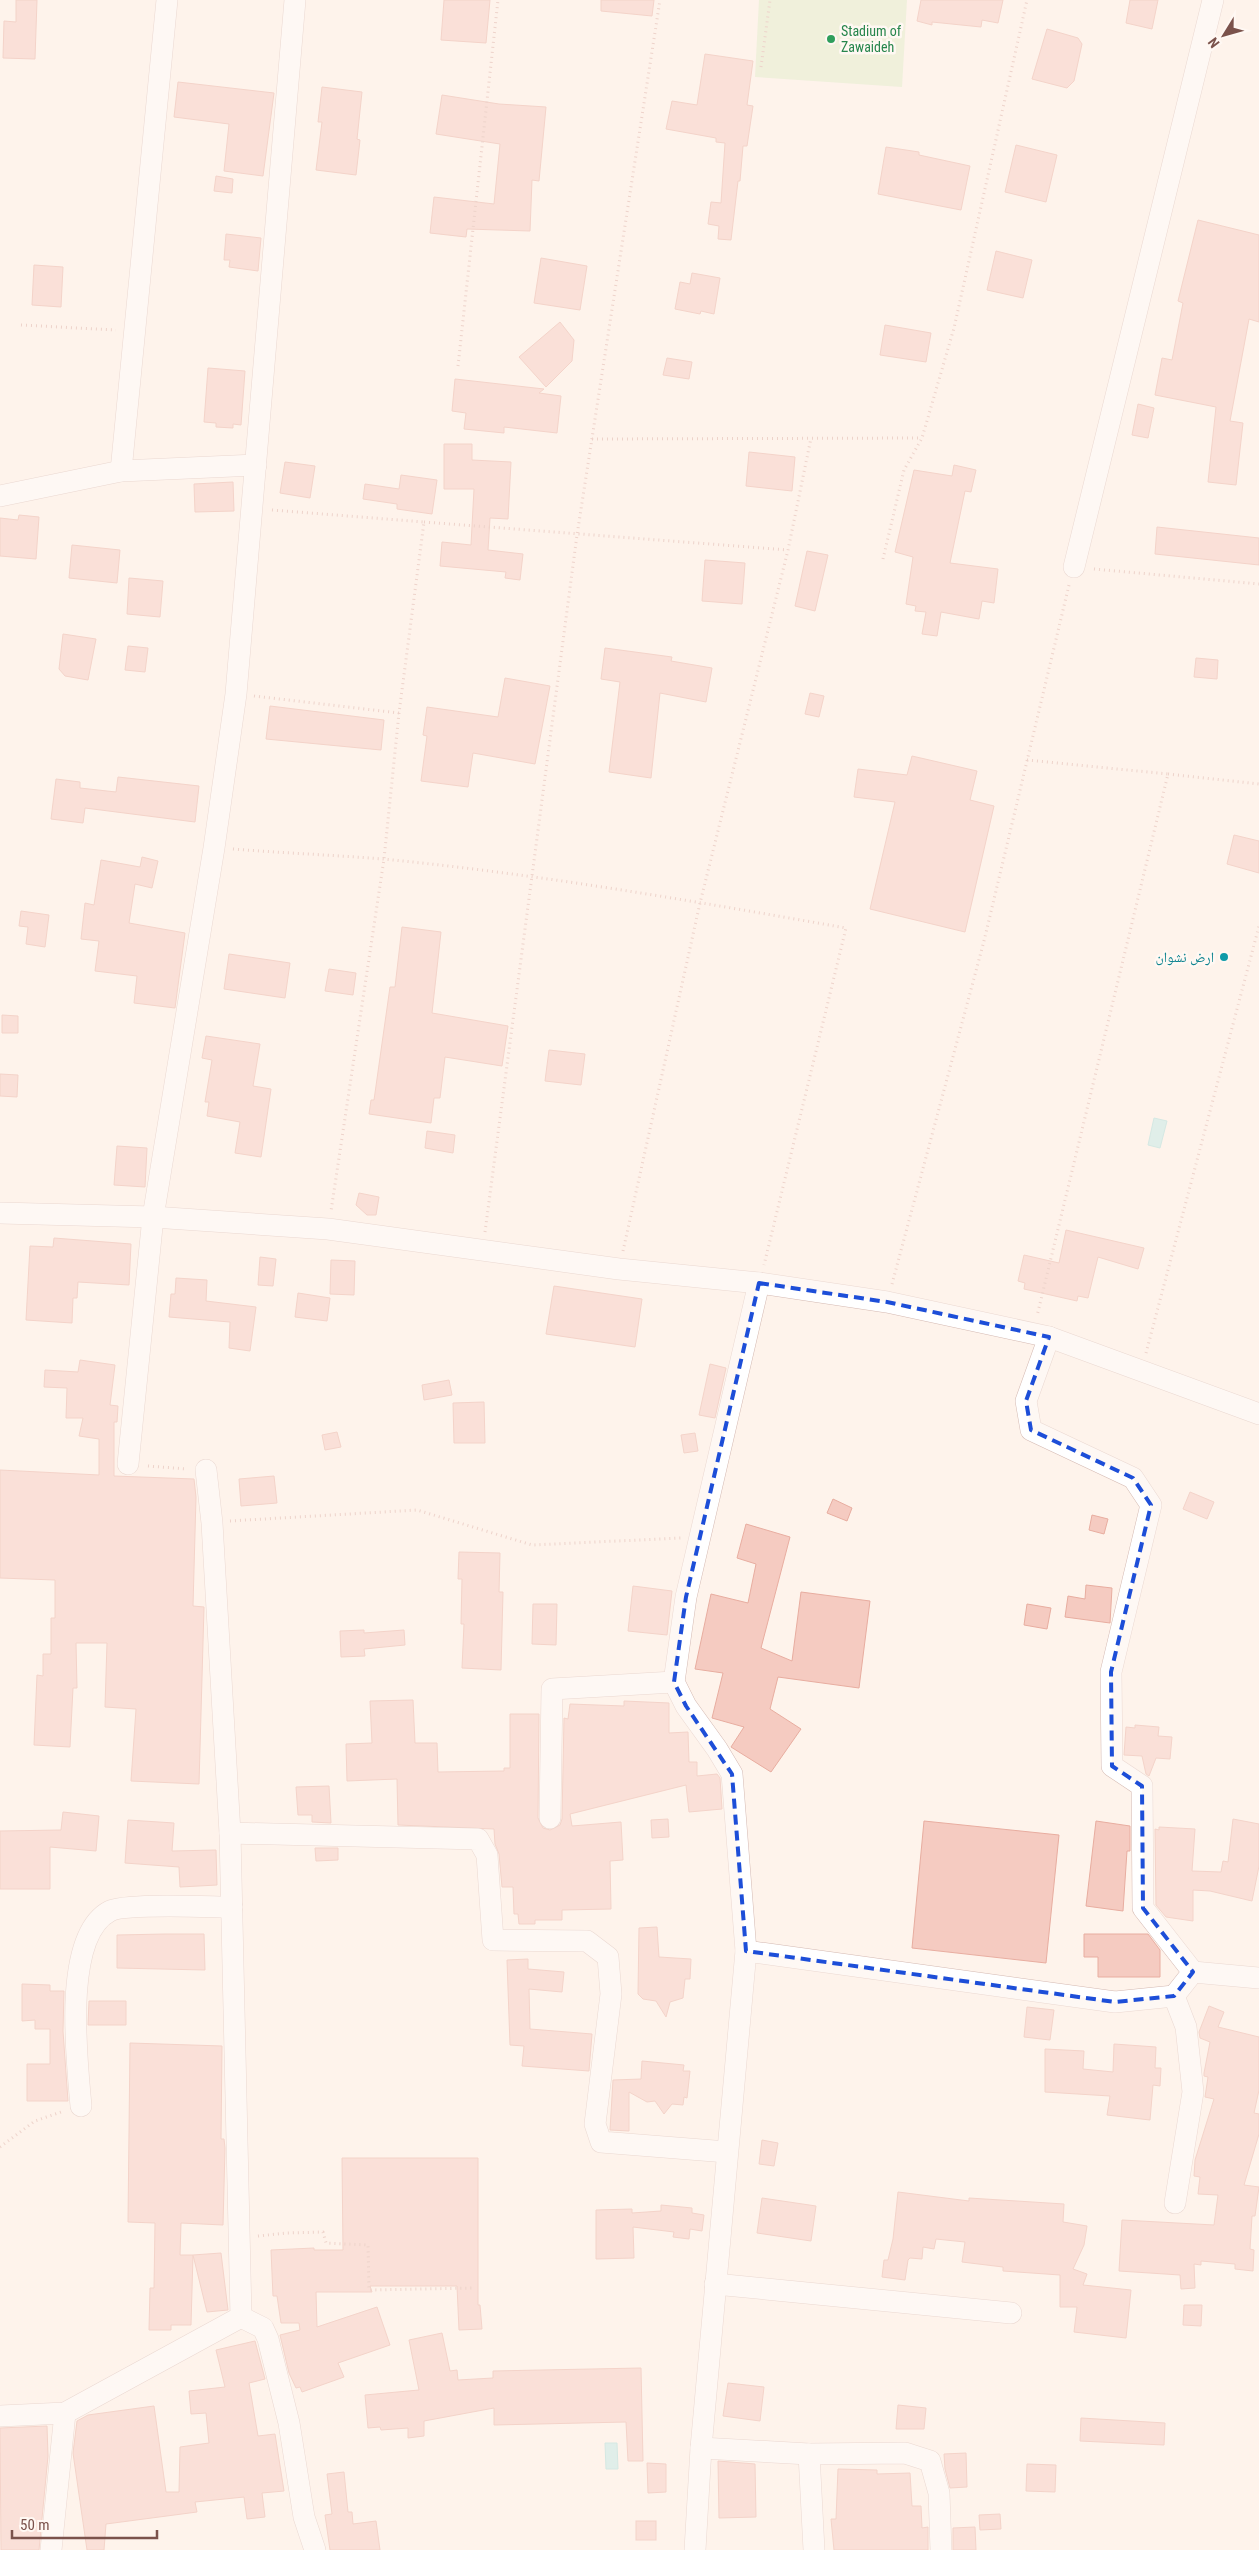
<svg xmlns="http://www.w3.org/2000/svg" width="1259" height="2550" viewBox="0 0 1259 2550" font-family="'Roboto Condensed','Noto Naskh Arabic',sans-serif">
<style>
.green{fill:#dfedc8}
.water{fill:#bde9e6;stroke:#a3dcd9}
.building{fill:#f5cbc1;stroke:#e8ada0}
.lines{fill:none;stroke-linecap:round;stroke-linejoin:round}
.minor-casing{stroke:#d4b9b2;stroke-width:22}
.path{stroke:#dbada3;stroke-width:3;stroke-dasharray:1 4;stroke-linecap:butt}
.minor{stroke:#fff;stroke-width:21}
.marked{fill:none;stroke:#1d4ed8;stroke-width:4;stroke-dasharray:10 6;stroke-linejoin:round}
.leisure-dot{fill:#2e9e5b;stroke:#fff8f3;stroke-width:2}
.culture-dot{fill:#0f9aa8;stroke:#fff8f3;stroke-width:2}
.labels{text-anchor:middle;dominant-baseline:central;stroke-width:5;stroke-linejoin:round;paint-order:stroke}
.leisure-label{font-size:14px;fill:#27864d;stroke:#fff8f3;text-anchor:start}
.culture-label{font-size:14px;fill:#0d838f;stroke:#fff8f3;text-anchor:end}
</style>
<rect width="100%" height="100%" fill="#fef3eb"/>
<path class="green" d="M759,0H907L902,87L755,77Z"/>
<g class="water">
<path d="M1154,1118L1167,1121L1160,1148L1148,1145Z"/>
<path d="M605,2443H617L618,2469H606Z"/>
</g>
<g class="building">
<path d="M16,0H37L35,59L3,58L4,21L16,22Z"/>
<path d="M444,0H490L486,43L441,40Z"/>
<path d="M601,0H654L652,16L601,11Z"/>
<path d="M921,0H1003L998,23L982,20L981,27L932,22V25L917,21Z"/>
<path d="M1130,0H1158L1152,29L1126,23Z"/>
<path d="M1047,29L1078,38L1082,44L1074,81L1067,88L1032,79Z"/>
<path d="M705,54L753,61L747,105L753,106L747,146H743L740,181H738L731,240L718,239L719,226L708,224L711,202L721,203L725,143L716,142V138L666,129L672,101L697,105Z"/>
<path d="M178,82L274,93L263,176L224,171L229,124L174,117Z"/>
<path d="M322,87L362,92L357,139L360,140L356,175L316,170L322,122H318Z"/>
<path d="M442,95L499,104L546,107L539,181L532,180L530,231L467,229L466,237L430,233L434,197L494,204L500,144L436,134Z"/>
<path d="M1016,145L1057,155L1046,202L1005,192Z"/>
<path d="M886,147L919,152V155L970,166L961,210L878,194Z"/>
<path d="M216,176L233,179L232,193L214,191Z"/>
<path d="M1198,220L1259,235V322L1249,319L1230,421L1243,423L1236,485L1208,482L1216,407L1155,395L1162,358L1172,360L1183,303L1178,301Z"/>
<path d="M226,234L261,238L258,271L229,267L230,260H224Z"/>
<path d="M996,251L1032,260L1023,298L987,290Z"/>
<path d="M541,258L587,266L580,310L534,303Z"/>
<path d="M34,265L63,267L61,307L32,305Z"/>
<path d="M692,273L720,278L714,314L701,311L700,314L675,309L680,282L690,284Z"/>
<path d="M560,322L574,340L572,361L546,387L519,357Z"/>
<path d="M885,325L931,333L926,362L880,355Z"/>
<path d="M667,358L692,362L689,379L663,375Z"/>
<path d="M208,368L245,371L241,425L233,424V428L216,427V423L204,422Z"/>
<path d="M455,379L544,389L539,393L561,396L557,433L504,427V433L464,429L466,413L452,411Z"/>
<path d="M1138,404L1154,408L1148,438L1132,435Z"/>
<path d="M444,444H472V460L511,462L508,519L490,518L488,550L523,554L520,580L505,578L506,572L440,566L442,542L471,545L474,489H444Z"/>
<path d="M749,452L795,457L792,491L746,486Z"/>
<path d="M285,462L315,466L310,498L280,493Z"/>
<path d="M954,465L976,470L971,492L965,491L950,563L998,569L994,603L982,601L979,619L941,612L937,636L922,634L926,612L915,611L916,606L906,604L913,557L895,552L914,470L952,476Z"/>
<path d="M401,475L437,480L432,514L397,509V504L363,499L365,484L399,489Z"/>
<path d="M233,482L234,511L195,512L194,484Z"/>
<path d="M19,515L39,517L36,559L0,556V518L18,520Z"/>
<path d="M1157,527L1259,538V565L1155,554Z"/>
<path d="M72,545L120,550L117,583L69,578Z"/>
<path d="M807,551L828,555L815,611L795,606Z"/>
<path d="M705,560L745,563L742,604L702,601Z"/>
<path d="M129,578L163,581L160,617L127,614Z"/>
<path d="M63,634L96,639L88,680L65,676L59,669Z"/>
<path d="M128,646L148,648L145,672L125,670Z"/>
<path d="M605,648L672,657L671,661L712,668L706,702L660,693L651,778L609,772L620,682L601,679Z"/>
<path d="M1196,658L1218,660L1217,679L1194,677Z"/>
<path d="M505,678L550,686L535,764L473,753L468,787L421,781L427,736L423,735L427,707L498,717Z"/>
<path d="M810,693L824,696L819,717L805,714Z"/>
<path d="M270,706L384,720L381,750L266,739Z"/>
<path d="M912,756L977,771L970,800L994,806L965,932L870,909L895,802L854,797L858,769L907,775Z"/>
<path d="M118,777L199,786L195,822L85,808L83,823L51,819L56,779L80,782V788L116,792Z"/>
<path d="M1234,835L1259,841V873L1227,864Z"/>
<path d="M142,857L158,861L152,888L135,884L129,923L185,933L175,1008L134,1003L137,976L95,971L99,941L81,939L85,903L94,905L101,860L140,867Z"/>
<path d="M21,911L49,915L45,947L26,944L28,927L19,926Z"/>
<path d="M402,927L441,932L432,1013L508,1026L502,1066L445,1057L440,1098H434L431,1123L369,1114L371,1100H374L390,987H395Z"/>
<path d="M229,954L290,963L285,998L224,989Z"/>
<path d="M329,969L356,973L353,995L325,991Z"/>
<path d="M2,1015L18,1016V1033H2Z"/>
<path d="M206,1036L260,1044L253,1086L271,1089L261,1157L235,1153L240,1122L207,1116L209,1102H205L212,1060L202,1058Z"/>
<path d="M549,1050L585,1054L581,1085L545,1081Z"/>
<path d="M0,1074L18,1075L17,1097L0,1096Z"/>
<path d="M427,1131L455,1135L453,1153L425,1148Z"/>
<path d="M117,1146L147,1148L145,1187L114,1185Z"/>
<path d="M359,1193L379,1197L376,1215H367L356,1205Z"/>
<path d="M1066,1230L1144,1248L1138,1269L1098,1257L1088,1298L1078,1296L1077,1301L1024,1289L1025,1283L1018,1281L1024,1255L1059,1263Z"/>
<path d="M54,1238L131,1244L129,1285L78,1282L77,1298H73L72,1323L26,1320L30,1246L53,1247Z"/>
<path d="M260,1257L276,1259L273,1286L258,1285Z"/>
<path d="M331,1260L355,1261L354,1295L330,1294Z"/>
<path d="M176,1278L207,1280L206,1301L256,1307L250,1351L229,1348L230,1322L169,1317L171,1294H175Z"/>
<path d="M554,1286L642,1299L635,1347L546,1334Z"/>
<path d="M298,1293L330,1298L327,1321L295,1317Z"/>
<path d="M80,1360L115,1365L110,1405L118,1406L117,1422H114V1476L194,1479L196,1497L193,1606L204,1607L199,1784L131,1781L136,1709L105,1707L107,1643H76L77,1688H73L70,1747L34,1745L37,1675L43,1676V1654H51V1618H55V1580L0,1578V1470L99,1475V1439L79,1436L83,1418H66L67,1388L44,1387L45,1370L78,1372Z"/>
<path d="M710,1364L726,1368L715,1418L699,1415Z"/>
<path d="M449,1380L452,1395L424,1400L422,1385Z"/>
<path d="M484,1402L485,1443H454L453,1403Z"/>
<path d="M337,1432L341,1447L325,1450L322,1435Z"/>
<path d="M695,1433L698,1451L684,1453L681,1435Z"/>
<path d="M274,1476L277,1503L241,1506L239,1479Z"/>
<path d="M1190,1492L1214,1502L1207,1519L1183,1509Z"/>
<path d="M833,1499L852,1508L847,1521L827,1513Z"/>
<path d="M1092,1515L1108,1519L1104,1534L1089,1530Z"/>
<path d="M746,1524L790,1537L761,1648L792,1661L801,1592L870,1601L859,1688L778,1677L770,1709L801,1729L771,1772L731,1747L744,1727L712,1718L723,1673L695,1669L711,1594L748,1603L756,1564L737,1558Z"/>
<path d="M459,1552L500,1553L499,1592H503L501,1670L462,1668L464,1624H461L462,1579H458Z"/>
<path d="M1086,1585L1112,1588L1110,1623L1065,1617L1068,1596L1085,1599Z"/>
<path d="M633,1586L672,1591L667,1635L628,1631Z"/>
<path d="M533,1604H557L556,1645L532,1644Z"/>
<path d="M1027,1604L1051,1608L1047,1629L1024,1625Z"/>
<path d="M364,1630V1633L404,1630L405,1645L364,1649L365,1656L341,1657L340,1631Z"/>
<path d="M413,1700L415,1743H437L438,1772L504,1771V1768H510V1714H539L538,1818L543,1828L550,1830L560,1825L562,1819L564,1718L568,1719L570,1704L624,1706V1701L669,1703V1733L688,1732L689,1762H697V1776L717,1774L720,1778L722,1809L689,1812L686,1785L570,1814L572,1826L621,1822L623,1860L610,1861L611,1909L562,1910V1920H535V1924H519L518,1914H514L513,1887H502L499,1854L495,1844L494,1829L398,1825L397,1779L347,1781L346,1744L372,1743L370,1701Z"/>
<path d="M1135,1725L1159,1727L1158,1736L1172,1737L1170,1759L1156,1758L1149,1776L1146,1774L1142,1756L1124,1755L1126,1727L1135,1728Z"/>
<path d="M329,1786L331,1823L312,1822V1815H298L296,1787Z"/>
<path d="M63,1812L99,1816L96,1851L50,1847V1889H0V1831L61,1830Z"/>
<path d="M668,1819L669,1837L652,1838L651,1820Z"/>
<path d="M1233,1819L1259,1824V1866L1252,1901L1210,1891L1193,1890V1921L1166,1917L1156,1905L1155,1829L1159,1830V1827L1195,1829L1192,1871L1221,1872L1223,1861L1228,1862Z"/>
<path d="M128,1820L174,1823L172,1851L216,1850L217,1885L180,1887L179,1867L125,1863Z"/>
<path d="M924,1821L1059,1835L1046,1963L912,1948Z"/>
<path d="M1096,1821L1130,1826V1851H1127L1123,1911L1086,1906Z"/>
<path d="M315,1848H338V1860L316,1861Z"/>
<path d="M657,1927L659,1957L691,1959L690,1979H685L683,1998L670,2002L666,2017L656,2001L643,1999L638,1994L639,1928Z"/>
<path d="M165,1934H204L205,1970L117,1968V1935Z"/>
<path d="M1084,1934H1148L1160,1950V1977H1098V1957H1084Z"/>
<path d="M528,1959V1969L564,1972L562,1992L529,1989L530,2029L592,2034L589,2071L522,2066L524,2046L510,2045L507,1960Z"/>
<path d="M22,1984L50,1985V1991H64L63,2031L68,2101H27V2064H50V2029H35V2020L22,2021Z"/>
<path d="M89,2001H126V2025H88Z"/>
<path d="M1209,2006L1224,2012L1218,2027L1259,2037V2090L1254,2113L1259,2114V2134L1244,2185L1259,2187L1255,2216H1252L1250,2249L1254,2250L1253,2271L1235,2269V2264L1201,2261V2265L1194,2264L1195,2288L1181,2289L1180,2275L1119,2271L1122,2220L1214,2225L1218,2195L1198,2194L1200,2177L1194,2176L1195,2160L1214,2099L1205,2097L1208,2077L1204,2076V2073L1210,2042L1200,2038L1199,2032Z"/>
<path d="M1027,2007L1054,2010L1050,2040L1024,2037Z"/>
<path d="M130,2043L222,2046L221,2139H224L225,2148L223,2225L181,2223L180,2255H193L191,2325H171V2330H149L150,2288H154L155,2223L128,2222Z"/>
<path d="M1114,2044L1156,2047L1155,2068H1161L1160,2086L1153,2085L1150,2120L1107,2115L1110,2096L1045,2092V2049L1084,2051L1083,2069L1113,2072Z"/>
<path d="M642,2061L684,2065L683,2071H690L687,2098L684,2097L683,2105L672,2104L664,2114L655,2101L647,2102L629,2092V2131L610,2130L613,2080L641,2079Z"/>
<path d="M762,2140L778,2143L774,2166L759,2164Z"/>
<path d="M342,2158H478V2305H480L482,2329L459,2330L457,2286H370L372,2292H316L317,2327L377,2307L390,2345L338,2363L344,2377L302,2392L300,2387L296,2388L289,2373L280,2335L300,2330L299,2323H281L277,2296H273L271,2250L314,2248V2250H343Z"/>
<path d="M898,2192L969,2201V2198L1064,2204L1063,2222L1087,2226L1084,2245L1073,2269L1087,2274L1083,2285L1131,2290L1126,2338L1074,2332L1077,2307H1060V2275L1003,2271V2267L962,2262L965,2242L936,2239L934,2249L923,2247L922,2259L910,2258L908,2260L905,2280L882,2277L884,2260H888L893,2239Z"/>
<path d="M762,2198L816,2206L811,2241L757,2233Z"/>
<path d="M661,2205L692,2208V2213L704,2215L702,2231L690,2229L689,2239L673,2237L674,2232L633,2227L634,2258L596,2259V2210L632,2209V2213L661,2211Z"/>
<path d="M221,2253L228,2310L207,2312L193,2255Z"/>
<path d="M1184,2305H1202L1201,2326L1183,2325Z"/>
<path d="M442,2333L450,2371L457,2370L458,2380L493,2378V2371L641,2368L643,2461H628L626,2422L494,2425V2408L424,2421V2436L408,2438V2428L381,2430L380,2427L368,2428L365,2395L419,2390L409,2340Z"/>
<path d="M255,2341L265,2379L249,2383L258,2436L275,2434L284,2491L262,2493L265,2517L247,2519L244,2497L195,2502L197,2512L106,2524L104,2550H87L73,2453L77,2421L88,2415L154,2406L166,2492H179L180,2447L209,2443L206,2413L191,2414L189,2391L225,2387L216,2350Z"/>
<path d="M728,2383L764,2387L760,2421L723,2416Z"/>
<path d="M898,2405L926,2408L924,2429H896Z"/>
<path d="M1081,2418L1165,2423L1164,2445L1080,2441Z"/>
<path d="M47,2426L48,2456L39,2550H1L0,2428Z"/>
<path d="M966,2453L967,2487L950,2488L945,2469L944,2454Z"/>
<path d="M718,2461L755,2464L756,2517L719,2518Z"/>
<path d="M647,2463L666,2464V2492L648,2493Z"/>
<path d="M1027,2464L1056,2465L1055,2492L1026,2491Z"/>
<path d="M838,2469L877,2470V2474L910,2473L912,2506H921L922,2528L928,2527V2550H834L831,2519H836Z"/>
<path d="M344,2472L348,2512H352L353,2524L376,2521L380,2550H330L325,2515L332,2514L327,2474Z"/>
<path d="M1000,2514L1001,2529L980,2530L979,2515Z"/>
<rect x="636" y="2521" width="20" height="19"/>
<path d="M975,2527L976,2550H953V2528Z"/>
</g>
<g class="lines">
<g class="minor-casing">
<g id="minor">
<path d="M121,471L167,0"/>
<path d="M0,496L121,471L256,465"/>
<path d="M1074,567L1213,0"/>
<path d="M0,1213L153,1217L328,1229L619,1269L759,1283L887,1302L1049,1337L1259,1414"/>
<path d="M1049,1337L1026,1401L1031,1430L1133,1478L1151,1505L1111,1672L1112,1766L1142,1786L1143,1908L1193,1972L1259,1978"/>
<path d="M128,1464L153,1217L214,848L236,694L295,0"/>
<path d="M550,1818L552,1689L674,1682"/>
<path d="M230,1833L478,1839L487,1855L493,1940L587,1941L608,1957L611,1994L595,2124L601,2142L727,2152"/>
<path d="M746,1951L1115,2002L1174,1996"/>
<path d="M81,2106C77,2060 62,1936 110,1911C126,1903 210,1907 232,1907"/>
<path d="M1175,2203L1193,2092L1186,2027L1174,1996L1193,1972"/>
<path d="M715,2284L1011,2313"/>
<path d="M241,2317L263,2328L268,2339L289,2423L304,2517L315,2550"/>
<path d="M0,2416L65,2413L241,2317L230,1833L212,1523L206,1470"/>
<path d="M701,2448L809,2454L905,2453L930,2461L939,2493L941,2550"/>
<path d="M809,2454L814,2550"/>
<path d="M51,2550L65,2413"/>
<path d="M695,2550L701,2448L746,1951L732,1774L717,1749L686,1706L674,1682L686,1597L759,1283"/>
</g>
</g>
<g class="path">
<path d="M761,67L770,0"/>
<path d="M21,325L116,330"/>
<path d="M458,366L498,0"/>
<path d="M592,439L922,438"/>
<path d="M272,510L424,522L399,713L384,859L331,1211"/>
<path d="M424,522L788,550"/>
<path d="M883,559L904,470L922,438L954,328L1027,0"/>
<path d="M1094,569L1259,584"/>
<path d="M254,696L399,713"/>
<path d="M1027,760L1168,774L1037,1316"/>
<path d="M1168,774L1259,784"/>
<path d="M233,849C283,853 333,855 383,859C538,874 693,901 846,928L764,1265"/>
<path d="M485,1232L577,535L660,0"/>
<path d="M623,1251L700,903L788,550L811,438"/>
<path d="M892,1284L984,941L1069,585"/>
<path d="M1146,1353L1259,926"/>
<path d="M148,1466L187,1469"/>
<path d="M230,1521L417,1510L532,1545L681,1538"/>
<path d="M0,2147L35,2121L64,2111"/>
<path d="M258,2236L287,2233L323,2232L326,2243L368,2245L369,2290L474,2288"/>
</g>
<use href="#minor" class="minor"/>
</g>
<path d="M0 0H1259V2550H0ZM759,1283L887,1302L1049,1337L1026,1401L1031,1430L1133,1478L1151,1505L1111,1672L1112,1766L1142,1786L1143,1908L1193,1972L1174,1996L1115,2002L746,1951L732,1774L686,1706L674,1682L686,1597Z" fill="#fef3eb" fill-opacity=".55" fill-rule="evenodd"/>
<path class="marked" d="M759,1283L887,1302L1049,1337L1026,1401L1031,1430L1133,1478L1151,1505L1111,1672L1112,1766L1142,1786L1143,1908L1193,1972L1174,1996L1115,2002L746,1951L732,1774L686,1706L674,1682L686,1597Z"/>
<circle class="leisure-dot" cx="831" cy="39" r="5"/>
<circle class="culture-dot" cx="1224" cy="957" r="5"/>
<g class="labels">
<g class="leisure-label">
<text x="841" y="31">Stadium of<tspan x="841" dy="16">Zawaideh</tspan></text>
</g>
<g class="culture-label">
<text x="1214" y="957">ارض نشوان</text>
</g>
</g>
<g transform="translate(1224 35) rotate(233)" stroke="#fff8f3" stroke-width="4" paint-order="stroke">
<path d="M0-4L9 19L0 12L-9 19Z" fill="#7b524b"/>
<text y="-8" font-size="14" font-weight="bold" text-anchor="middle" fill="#7b524b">N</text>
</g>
<path d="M12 2530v8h145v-8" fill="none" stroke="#7b524b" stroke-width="2.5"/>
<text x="20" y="2530" font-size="15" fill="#7b524b" stroke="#fff8f3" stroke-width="4" paint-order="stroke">50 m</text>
</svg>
